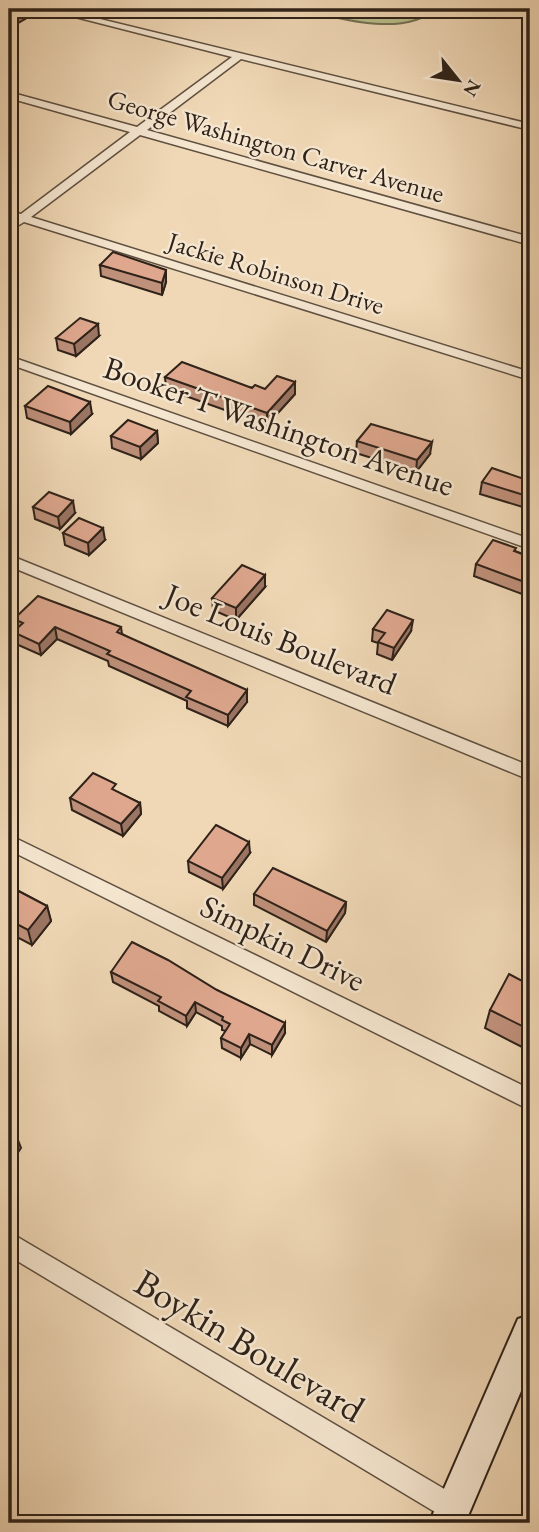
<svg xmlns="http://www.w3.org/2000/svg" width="539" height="1532" viewBox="0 0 539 1532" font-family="'EB Garamond',serif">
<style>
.green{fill:#babe8d;stroke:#747053;stroke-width:2}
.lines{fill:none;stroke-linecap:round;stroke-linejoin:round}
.street-casing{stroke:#5f5040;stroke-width:3}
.secondary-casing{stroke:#2f2219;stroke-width:4}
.street{fill:#f5e6d0;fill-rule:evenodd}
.secondary{fill:#f5e6d0;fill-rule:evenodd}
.wall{fill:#bf907a;stroke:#2f2219;stroke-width:2}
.shaded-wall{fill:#9b7563;stroke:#2f2219;stroke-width:2}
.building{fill:#dea78e;stroke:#2f2219;stroke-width:2}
.labels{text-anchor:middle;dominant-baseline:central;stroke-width:5;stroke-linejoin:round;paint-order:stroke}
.far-street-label{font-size:26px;fill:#2f2219;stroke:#f5e6d0}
.street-label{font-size:32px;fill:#2f2219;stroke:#f5e6d0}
.near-street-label{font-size:38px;fill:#2f2219;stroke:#f5e6d0}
</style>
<rect width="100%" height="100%" fill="#f0d8b6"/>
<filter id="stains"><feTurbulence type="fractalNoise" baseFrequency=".00286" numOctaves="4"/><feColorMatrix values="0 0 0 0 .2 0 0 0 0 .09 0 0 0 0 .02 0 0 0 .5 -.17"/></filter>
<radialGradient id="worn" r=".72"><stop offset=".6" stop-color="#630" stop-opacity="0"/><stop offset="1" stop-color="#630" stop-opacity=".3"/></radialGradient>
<path class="green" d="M300,9H327L373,18L406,15L420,9H436C403,38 337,18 300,9Z"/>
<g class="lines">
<g class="street-casing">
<g id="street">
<path d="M44,9H59L530,124V130L241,59L147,130L530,237V245L140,135L31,217L530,372V380L24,222L9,231V223L13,219L9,218V211L21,214L130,132L9,98V92L137,127L232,57Z"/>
<path d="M9,356L530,539V549L9,364Z"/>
<path d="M9,555L530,766V780L9,566Z"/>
<path d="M9,835L530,1089V1110L9,850Z"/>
<path d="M9,1232L463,1500L467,1509L463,1518L454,1522L445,1518L9,1256Z"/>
</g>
</g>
<g class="secondary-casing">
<path id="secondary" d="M530,1315V1370L465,1523H429L518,1319Z"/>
</g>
<use href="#street" class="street"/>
<use href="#secondary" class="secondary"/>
</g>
<g class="wall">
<path d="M9,9H42L18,23L9,21Z"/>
<path d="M100,265L166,282L162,295L101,276Z"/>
<path d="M99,336L76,356L58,350L56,338Z"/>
<path d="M165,377L265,389L295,382V394L267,425L166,389Z"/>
<path d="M25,406L92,414L71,434L27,418Z"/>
<path d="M157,431L158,443L141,459L112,448L111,436Z"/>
<path d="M357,441L430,454L416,472L356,453Z"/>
<path d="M530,481V515L526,513V508L480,494L482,482Z"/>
<path d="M33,507L75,513L60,529L35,519Z"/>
<path d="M63,533L105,540L89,555L65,545Z"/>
<path d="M515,551L530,557V597L474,576L476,564Z"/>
<path d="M265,587L236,620L213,610L212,598Z"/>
<path d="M14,619L121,627L122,634L247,702L228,726L187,708V701L109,666L108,661L57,639L41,655L16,644L13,632L16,629Z"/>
<path d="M373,629L411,631L392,660L377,654L378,643L372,641Z"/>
<path d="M117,792L140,803L141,814L123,836L72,810L70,798Z"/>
<path d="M250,853L223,889L189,872L188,861Z"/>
<path d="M9,886L47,906L51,921L32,945L9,933Z"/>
<path d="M254,894L346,902L345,913L326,942L254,905Z"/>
<path d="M111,972L217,990L285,1033L272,1055L250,1044L241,1058L222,1048L221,1038L226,1031L222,1030V1026L196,1012L187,1026L159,1011V1006L113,982Z"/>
<path d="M530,985V1051L485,1028L490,1010Z"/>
</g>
<g class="shaded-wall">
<path d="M23,9H42L18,23L16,13Z"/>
<path d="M166,270V282L162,295V283Z"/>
<path d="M98,324L99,336L76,356L74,344Z"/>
<path d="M295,382V394L267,425V413Z"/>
<path d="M90,402L92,414L71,434L70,422Z"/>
<path d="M157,431L158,443L141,459L140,447Z"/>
<path d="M432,442L430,454L416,472L417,460Z"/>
<path d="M73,501L75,513L60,529L58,517Z"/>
<path d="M103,528L105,540L89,555L88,543Z"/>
<path d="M265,575V587L236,620V608Z"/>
<path d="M413,620L411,631L392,660L394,648Z"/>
<path d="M55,627L57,639L41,655L39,644Z"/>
<path d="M247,690V702L228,726V715Z"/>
<path d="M140,803L141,814L123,836L121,824Z"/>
<path d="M249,842L250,853L223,889L222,878Z"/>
<path d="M346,902L345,913L326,942L327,931Z"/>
<path d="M47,906L51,921L32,945L28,930Z"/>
<path d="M195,1002L196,1012L187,1026L186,1016Z"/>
<path d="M285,1023V1033L272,1055V1045Z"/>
<path d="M249,1034L250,1044L241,1058V1048Z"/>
<path d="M16,1135L21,1148L9,1166V1146Z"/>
</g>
<g class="building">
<path d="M9,9H23L16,13L9,11Z"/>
<path d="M113,252L166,270L162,283L100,265Z"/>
<path d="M80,318L98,324L74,344L56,338Z"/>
<path d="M182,362L252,388L255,385L265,389L277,376L295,382L267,413L165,377Z"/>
<path d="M48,386L90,402L70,422L25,406Z"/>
<path d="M128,420L157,431L140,447L111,436Z"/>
<path d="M371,424L432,442L417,460L357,441Z"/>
<path d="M492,468L530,481V497L482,482Z"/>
<path d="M49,492L73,501L58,517L33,507Z"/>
<path d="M79,518L103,528L88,543L63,533Z"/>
<path d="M493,540L516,548L514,551L530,557V584L476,564Z"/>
<path d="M242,565L265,575L236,608L212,598Z"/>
<path d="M38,596L121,627L117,632L247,690L228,715L186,697L191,691L107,654L110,651L55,627L39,644L13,632L23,623L14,619Z"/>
<path d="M387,610L413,620L394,648L378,642L385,633L373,629Z"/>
<path d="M93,773L116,784L112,789L140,803L121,824L70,798Z"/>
<path d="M216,825L249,842L222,878L188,861Z"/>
<path d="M273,868L346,902L327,931L254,894Z"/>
<path d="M9,886L47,906L28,930L9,920Z"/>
<path d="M132,942L168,960L217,990L285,1023L272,1045L249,1034L241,1048L221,1038L230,1024L222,1020L223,1017L195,1002L186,1016L158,1001L161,997L111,972Z"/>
<path d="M509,974L530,985V1030L490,1010Z"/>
<path d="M9,1131L16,1135L9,1146Z"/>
</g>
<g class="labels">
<g class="far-street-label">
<text transform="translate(276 146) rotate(16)">George Washington Carver Avenue</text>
<text transform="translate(276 273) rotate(17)">Jackie Robinson Drive</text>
</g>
<g class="street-label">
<text transform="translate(279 426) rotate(19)">Booker T Washington Avenue</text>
<text transform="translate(281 639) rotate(22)">Joe Louis Boulevard</text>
<text transform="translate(283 943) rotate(26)">Simpkin Drive</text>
</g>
<g class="near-street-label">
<text transform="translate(250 1345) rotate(31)">Boykin Boulevard</text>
</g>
</g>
<rect width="539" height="1532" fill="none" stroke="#f0d8b6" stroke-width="35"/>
<rect x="10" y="10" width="518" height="1511" fill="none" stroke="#2f2219" stroke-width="3.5"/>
<rect x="18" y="18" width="504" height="1497" fill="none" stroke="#2f2219" stroke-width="2"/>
<g transform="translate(458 80) rotate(120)" stroke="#f5e6d0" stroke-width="5" paint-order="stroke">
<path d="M0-5L12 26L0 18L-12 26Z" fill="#2f2219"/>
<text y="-10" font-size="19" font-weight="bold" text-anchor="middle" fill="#2f2219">N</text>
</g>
<rect width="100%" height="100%" filter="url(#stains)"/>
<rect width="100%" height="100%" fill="url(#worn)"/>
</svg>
